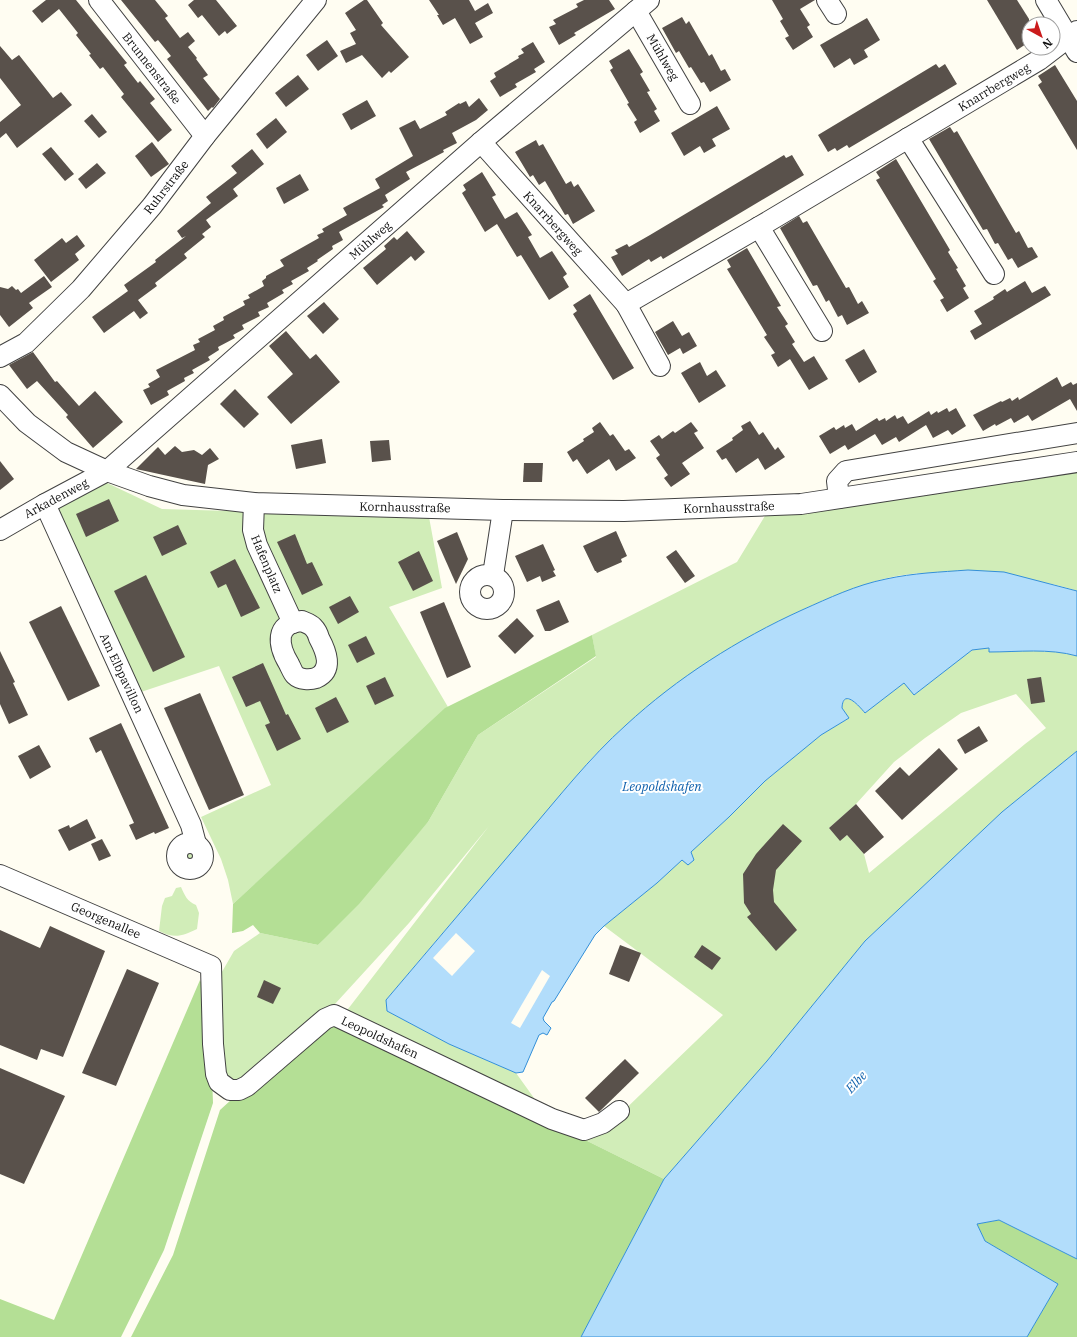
<svg xmlns="http://www.w3.org/2000/svg" width="1077" height="1337" viewBox="0 0 1077 1337" font-family="'IBM Plex Serif',serif">
<style>
.green{fill:#d1edb8;fill-rule:evenodd}
.forest{fill:#b4df95}
.water{fill:#b2ddfb;stroke:#338fd8}
.pier{fill:#fffdf2}
.building{fill:#59514b}
.lines{fill:none;stroke-linecap:round;stroke-linejoin:round}
.minor-casing{stroke:#424242;stroke-width:22}
.minor{stroke:#fff;stroke-width:20}
.labels{text-anchor:middle;dominant-baseline:central;stroke-width:4;stroke-linejoin:round;paint-order:stroke}
.street-label{font-size:12px;fill:#0f0f0f;stroke:#fff}
.water-label{font-size:13px;font-style:italic;fill:#0e60ac;stroke:#fff}
</style>
<rect width="100%" height="100%" fill="#fffdf2"/>
<g class="green">
<path d="M1077,454V591C1045,580 1013,579 979,577C961,576 942,573 923,573C881,575 842,592 804,609C740,638 680,677 627,724C590,756 560,795 529,833C481,888 433,944 386,1000L387,1011L449,1044L516,1073L534,1098L522,1108L235,1083L220,1073L219,977L234,951L260,933L318,945L428,822L478,735L596,657L592,635L737,562L774,501ZM489,826L348,1009L324,1016L409,923Z"/>
<path d="M105,482L162,509L429,517L442,588L389,607L448,707L233,904L228,880L221,859L201,817L271,785L219,666L129,696L44,514Z"/>
<path d="M989,648V652C1018,652 1049,648 1077,656V751L1002,812L865,941L767,1061L664,1179L559,1127L613,1121L723,1015L604,926L657,883L682,860L688,864L694,860L691,852L729,817L765,781L821,735L849,718L842,708C843,688 860,707 865,713L904,683L914,695L972,650ZM1016,694L1046,728L1025,744L869,873L864,854L847,835L840,840L829,828L856,804L894,762L925,738L961,713Z"/>
<path d="M188,849L199,853L195,861L187,865L182,863C180,856 183,853 188,849Z"/>
<path d="M181,887C185,896 187,901 196,905L199,913L197,929C182,936 175,939 159,931L162,906L165,898L172,896L176,888Z"/>
</g>
<g class="forest">
<path d="M592,635L596,656L478,735L428,822L359,904L318,945L260,933L253,925L243,931L232,933L233,904L445,708Z"/>
<path d="M200,980L205,991L212,1076L213,1103L164,1250L121,1337H0V1299L54,1320Z"/>
<path d="M323,1016L559,1127L664,1179L581,1337H131L173,1255L220,1110Z"/>
<path d="M999,1220L1077,1259V1337H1027L1058,1284L985,1241L977,1224Z"/>
</g>
<g class="water">
<path d="M968,570L1004,572L1077,591V656C1049,648 1018,652 989,652V648L972,650L914,695L904,683L865,713C860,707 843,687 842,708L849,718L821,735L765,781L729,817L691,852L694,860L688,865L682,860L657,883L604,926L595,935L554,1001L552,1002L543,1018L544,1021L551,1028L547,1035L543,1033L539,1035L523,1072L516,1073L449,1044L387,1011L386,1000C433,945 480,889 527,834C559,797 589,758 626,725C677,678 738,639 802,610C829,598 856,585 886,579C913,573 941,572 968,570Z"/>
<path d="M1077,751V1259L999,1220L977,1224L985,1241L1058,1284L1027,1337H581L664,1179L767,1061L865,941L1002,812Z"/>
</g>
<g class="pier">
<path d="M456,933L475,951L452,976L433,958Z"/>
<path d="M542,970L550,976L520,1028L511,1023Z"/>
</g>
<g class="building">
<path d="M46,0H76L127,63L124,65L138,83L140,81L155,99L150,103L172,130L158,142L121,97L124,94L103,67L100,69L89,55L91,54L76,35L78,33L59,9L42,23L32,11Z"/>
<path d="M121,0H155L168,16L165,18L180,38L188,32L195,41L188,47L197,58L196,59L208,75L203,78L220,99L213,108L212,107L208,111L167,59L171,56L158,40L155,42Z"/>
<path d="M194,0H216L237,26L227,34L225,31L219,36L202,15L198,18L188,5Z"/>
<path d="M364,0H367L383,23L381,25L409,57L391,73L389,71L382,78L362,55L346,63L340,51L356,44L350,33L356,30L345,13Z"/>
<path d="M429,0H469L475,11L488,3L493,13L475,23L483,37L470,44L455,18L443,25L437,15H439Z"/>
<path d="M584,0H609L615,9L574,33L576,35L559,45L549,27L556,24L553,20L578,7L576,4Z"/>
<path d="M772,0H815L800,9L810,25L807,27L813,37L793,50L785,38L789,36L780,21L783,19Z"/>
<path d="M987,0H1017L1029,19V42L1017,50Z"/>
<path d="M682,17L686,24L689,21L709,56L712,54L721,71L725,69L731,80L710,92L704,82L701,83L691,67L689,68L679,51L676,53L662,28Z"/>
<path d="M867,18L880,40L864,50L868,57L854,65L850,58L834,68L820,45Z"/>
<path d="M327,40L338,56L318,71L306,55Z"/>
<path d="M533,42L545,62L534,69L536,72L515,84L517,87L500,97L490,81L496,77L494,73L519,58L518,56L524,53L521,49Z"/>
<path d="M0,46L12,60L19,55L53,98L61,92L72,105L17,148L6,133L0,138V122L21,105L0,78Z"/>
<path d="M629,49L643,72L640,74L650,91L647,92L657,109L654,111L660,121L640,133L634,122L637,120L627,104L629,103L610,70L613,68L609,61Z"/>
<path d="M936,64L939,68L945,64L957,84L849,148L847,145L837,151L835,148L828,152L818,135Z"/>
<path d="M1055,65L1077,101V150L1038,85L1042,82L1038,76Z"/>
<path d="M298,75L309,89L286,107L275,93Z"/>
<path d="M479,98L488,110L476,120L452,133L457,143L443,150L444,152L406,172L410,179L385,195L388,201L382,205L384,207L339,232L343,240L332,246L333,249L317,260L318,261L307,268L309,271L291,281L293,284L282,290L284,293L267,303L269,307L258,312L260,316L242,325L244,329L233,335L235,338L218,347L219,350L208,357L210,360L192,370L194,373L184,378L185,381L167,391L169,395L151,405L143,390L150,387L148,384L160,377L156,370L195,350L193,345L200,342L198,339L215,330L213,326L224,320L223,317L245,305L243,301L250,298L248,295L264,286L262,281L266,278V276L284,266L280,260L319,238L317,235L324,232L322,229L347,215L343,208L380,188L375,179L413,156L399,128L415,120L420,129L447,115L445,112L459,103L460,104L466,101L469,107Z"/>
<path d="M367,100L376,116L351,130L342,114Z"/>
<path d="M717,106L730,129L712,139L716,146L704,153L700,146L684,156L671,133Z"/>
<path d="M92,114L107,132L99,138L84,121Z"/>
<path d="M276,118L287,132L267,149L256,134Z"/>
<path d="M950,127L954,133L957,131L1016,233L1019,231L1028,248L1032,247L1038,257L1018,268L1012,258L1008,260L998,243L995,244L987,229L983,230L929,139Z"/>
<path d="M536,140L539,146L543,144L566,184L571,181L574,187L578,184L595,211L573,224L568,214L565,215L545,181L539,185L533,175L530,177L515,152Z"/>
<path d="M152,142L169,164L151,177L135,156Z"/>
<path d="M51,147L74,174L65,181L42,154Z"/>
<path d="M252,149L264,164L233,189L238,196L206,220L211,227L202,234L205,237L184,254L187,258L155,283L157,286L138,300L148,313L140,319L134,311L104,333L92,317L128,291L124,285L156,262L155,260L186,236L182,238L177,231L211,203L206,197L237,173L231,166Z"/>
<path d="M784,155L786,158L792,155L804,175L663,259L661,256L651,262L649,259L622,276L611,257L618,254L615,250L627,244L629,247L650,235Z"/>
<path d="M896,159L950,250L948,252L958,268L956,269L966,286L963,288L969,298L947,312L940,300L944,298L933,281L936,279L876,180L880,178L876,172Z"/>
<path d="M97,163L106,173L86,189L78,179Z"/>
<path d="M482,172L496,195L492,197L505,219L517,212L532,235L528,237L540,258L552,251L567,274L563,277L569,287L549,300L521,255L517,257L497,224L485,232L462,193L466,190L463,185Z"/>
<path d="M300,174L309,190L284,204L276,188Z"/>
<path d="M799,216L803,223L807,221L846,288L849,287L858,304L862,301L869,313L847,325L842,315L838,317L829,300L826,302L817,285L813,286L780,228Z"/>
<path d="M407,231L425,252L415,261L411,256L377,285L363,268L386,249L384,246L394,237L397,240Z"/>
<path d="M77,235L85,246L75,254L79,260L51,282L34,260L62,238L66,243Z"/>
<path d="M747,248L781,306L777,307L788,324L785,326L795,342L792,344L804,362L814,356L828,379L809,390L790,359L778,367L771,355L775,353L764,337L767,335L727,269L731,267L727,260Z"/>
<path d="M44,276L52,287L29,303L33,308L9,327L0,315V287L8,289L12,286L16,290L18,289L21,293Z"/>
<path d="M1025,281L1032,293L1045,286L1051,295L975,340L970,331L982,324L974,311L994,299L993,297L1005,289L1007,292Z"/>
<path d="M590,294L634,368L613,380L573,314L577,311L573,305Z"/>
<path d="M324,302L339,319L323,334L307,316Z"/>
<path d="M673,321L682,336L689,332L697,346L683,354L680,348L668,355L655,332Z"/>
<path d="M286,331L310,359L316,354L340,382L291,424L267,397L293,374L269,346Z"/>
<path d="M864,349L877,372L859,383L845,360Z"/>
<path d="M33,352L55,382L57,381L79,406L95,391L123,422L93,448L66,417L68,415L37,381L27,389L9,365Z"/>
<path d="M700,362L707,376L716,370L726,386L699,403L681,373Z"/>
<path d="M1057,377L1062,387L1071,382L1073,385L1077,383V411L1070,399L1032,421L1028,415L1014,423L1011,418L996,426L995,424L983,431L973,415L1001,401L1002,402L1010,398L1012,401L1018,397L1019,400Z"/>
<path d="M235,389L259,414L244,428L220,404Z"/>
<path d="M947,408L949,412L956,408L966,426L952,435L948,430L933,438L926,425L899,442L896,437L882,445L875,434L848,450L845,445L830,454L819,436L834,427L836,430L844,425L845,428L852,424L856,431L877,418L879,421L885,418L886,421L895,415L897,419L903,416L908,424L929,411L931,415L937,411L938,413Z"/>
<path d="M750,421L759,435L763,432L775,450L778,447L785,457L765,470L758,458L736,473L726,458L722,460L716,451L733,440L732,438L743,430L741,426Z"/>
<path d="M600,422L610,436L613,434L625,451L629,449L636,458L616,471L609,459L587,474L577,459L573,462L567,452L584,441L583,439L594,432L592,428Z"/>
<path d="M691,422L698,431L694,433L704,448L682,463L690,474L671,487L664,478L668,475L656,458L660,455L650,441L659,435L662,439L673,431L675,433Z"/>
<path d="M322,439L326,463L296,469L291,445Z"/>
<path d="M389,440L391,460L372,462L370,441Z"/>
<path d="M175,446L182,452L194,450L202,455L210,448L219,459L208,465L205,484L136,469L158,447L165,455Z"/>
<path d="M0,461L14,479L0,490Z"/>
<path d="M524,463H543L542,482H523Z"/>
<path d="M109,499L119,521L86,537L76,514Z"/>
<path d="M178,525L187,544L162,556L153,537Z"/>
<path d="M616,531L627,556L621,559L622,562L597,573L596,571H595L583,546Z"/>
<path d="M457,532L468,559L456,584L437,541Z"/>
<path d="M295,534L307,564L312,562L323,585L302,595L277,542Z"/>
<path d="M543,544L555,570L553,571L556,576L542,582L540,576L527,582L515,556Z"/>
<path d="M676,550L695,576L685,583L666,557Z"/>
<path d="M419,551L433,581L413,591L398,562Z"/>
<path d="M235,559L260,608L241,617L226,584L218,588L210,572Z"/>
<path d="M146,575L185,657L153,672L114,591Z"/>
<path d="M350,596L359,612L338,624L329,607Z"/>
<path d="M559,600L569,622L550,631H545L536,610Z"/>
<path d="M444,602L471,667L447,678L420,612Z"/>
<path d="M61,606L100,686L68,701L29,622Z"/>
<path d="M517,618L534,636L515,654L498,636Z"/>
<path d="M366,636L375,654L357,663L348,645Z"/>
<path d="M0,651L15,682L13,683L28,715L9,724L0,704Z"/>
<path d="M263,663L286,715L288,714L301,739L277,751L265,725L270,723L260,701L246,707L232,677Z"/>
<path d="M385,677L394,696L375,705L366,686Z"/>
<path d="M1041,677L1045,702L1031,704L1027,679Z"/>
<path d="M200,693L244,795L209,810L164,708Z"/>
<path d="M336,697L349,722L327,733L315,708Z"/>
<path d="M121,723L169,828L155,834L154,832L136,840L129,825L134,823L101,750L96,753L89,738Z"/>
<path d="M979,726L988,741L965,754L957,740Z"/>
<path d="M39,745L51,767L30,779L18,756Z"/>
<path d="M939,748L958,769L902,820L875,791L900,767L909,776Z"/>
<path d="M856,804L884,837L864,854L847,835L840,841L829,828Z"/>
<path d="M87,819L96,838L69,851L58,830L69,825L70,828Z"/>
<path d="M783,824L802,841L776,870L773,890L774,902L797,930L776,951L747,917L751,914L744,903L743,874L756,854Z"/>
<path d="M102,839L111,856L99,861L91,844Z"/>
<path d="M50,926L105,951L63,1057L41,1049L37,1060L0,1045V930L40,948Z"/>
<path d="M620,945L641,953L629,982L609,974Z"/>
<path d="M702,945L721,958L712,970L694,957Z"/>
<path d="M127,969L159,983L116,1086L82,1073Z"/>
<path d="M264,980L281,988L273,1004L257,997Z"/>
<path d="M625,1059L639,1073L599,1112L585,1098Z"/>
<path d="M0,1068L65,1096L24,1184L0,1174Z"/>
</g>
<g class="lines">
<g class="minor-casing">
<g id="minor">
<path d="M99,0L205,136"/>
<path d="M827,0L836,14"/>
<path d="M1046,0L1077,52"/>
<path d="M636,11L690,104"/>
<path d="M908,138L994,274"/>
<path d="M481,142L626,304L759,227L1039,60L1077,31"/>
<path d="M759,227L822,331"/>
<path d="M626,304L660,366"/>
<path d="M0,357L26,343L81,289L152,206L205,136L316,0"/>
<path d="M0,395L27,423L66,452L107,471L149,486L183,495L254,503L503,510L624,511L801,504L1077,462"/>
<path d="M839,498L837,481L846,471L1077,433"/>
<path d="M254,503L253,530L257,545L293,623"/>
<path d="M45,504L191,825L196,844"/>
<path d="M0,530L45,504L107,471L481,142L649,0"/>
<circle cx="487" cy="592" r="17"/>
<path d="M493,575L503,510"/>
<path d="M302,621C306,623 310,624 313,627C316,630 318,634 319,638C326,651 334,670 316,678C310,680 300,680 295,675C293,673 291,668 289,664C278,646 274,623 302,621Z"/>
<circle cx="190" cy="856" r="13"/>
<path d="M0,875L211,966L213,1044L216,1074L219,1082L230,1090H239L247,1086L325,1019L334,1015L552,1119L584,1130L603,1123L619,1111"/>
</g>
</g>
<use href="#minor" class="minor"/>
</g>
<g class="labels">
<g class="street-label">
<text transform="translate(663 57) rotate(60)">Mühlweg</text>
<text transform="translate(152 68) rotate(52)">Brunnenstraße</text>
<text transform="translate(994 87) rotate(-31)">Knarrbergweg</text>
<text transform="translate(166 187) rotate(-52)">Ruhrstraße</text>
<text transform="translate(553 223) rotate(48)">Knarrbergweg</text>
<text transform="translate(370 240) rotate(-41)">Mühlweg</text>
<text transform="translate(56 498) rotate(-28)">Arkadenweg</text>
<text transform="translate(405 507) rotate(1)">Kornhausstraße</text>
<text transform="translate(729 507) rotate(-2)">Kornhausstraße</text>
<text transform="translate(267 564) rotate(67)">Hafenplatz</text>
<text transform="translate(122 673) rotate(65)">Am Elbpavillon</text>
<text transform="translate(106 920) rotate(23)">Georgenallee</text>
<text transform="translate(380 1037) rotate(25)">Leopoldshafen</text>
</g>
<g class="water-label">
<text x="662" y="786">Leopoldshafen</text>
<text transform="translate(856 1082) rotate(-47)">Elbe</text>
</g>
</g>
<g transform="translate(1041 36) rotate(140)"><circle r="19" fill="#ffffff" stroke="#9f9f9f"/>
<path d="M0-3L7 15L0 10L-7 15Z" fill="#cb1b1c"/>
<text y="-6" font-size="11" font-weight="bold" text-anchor="middle" fill="#0f0f0f">N</text>
</g>
</svg>
